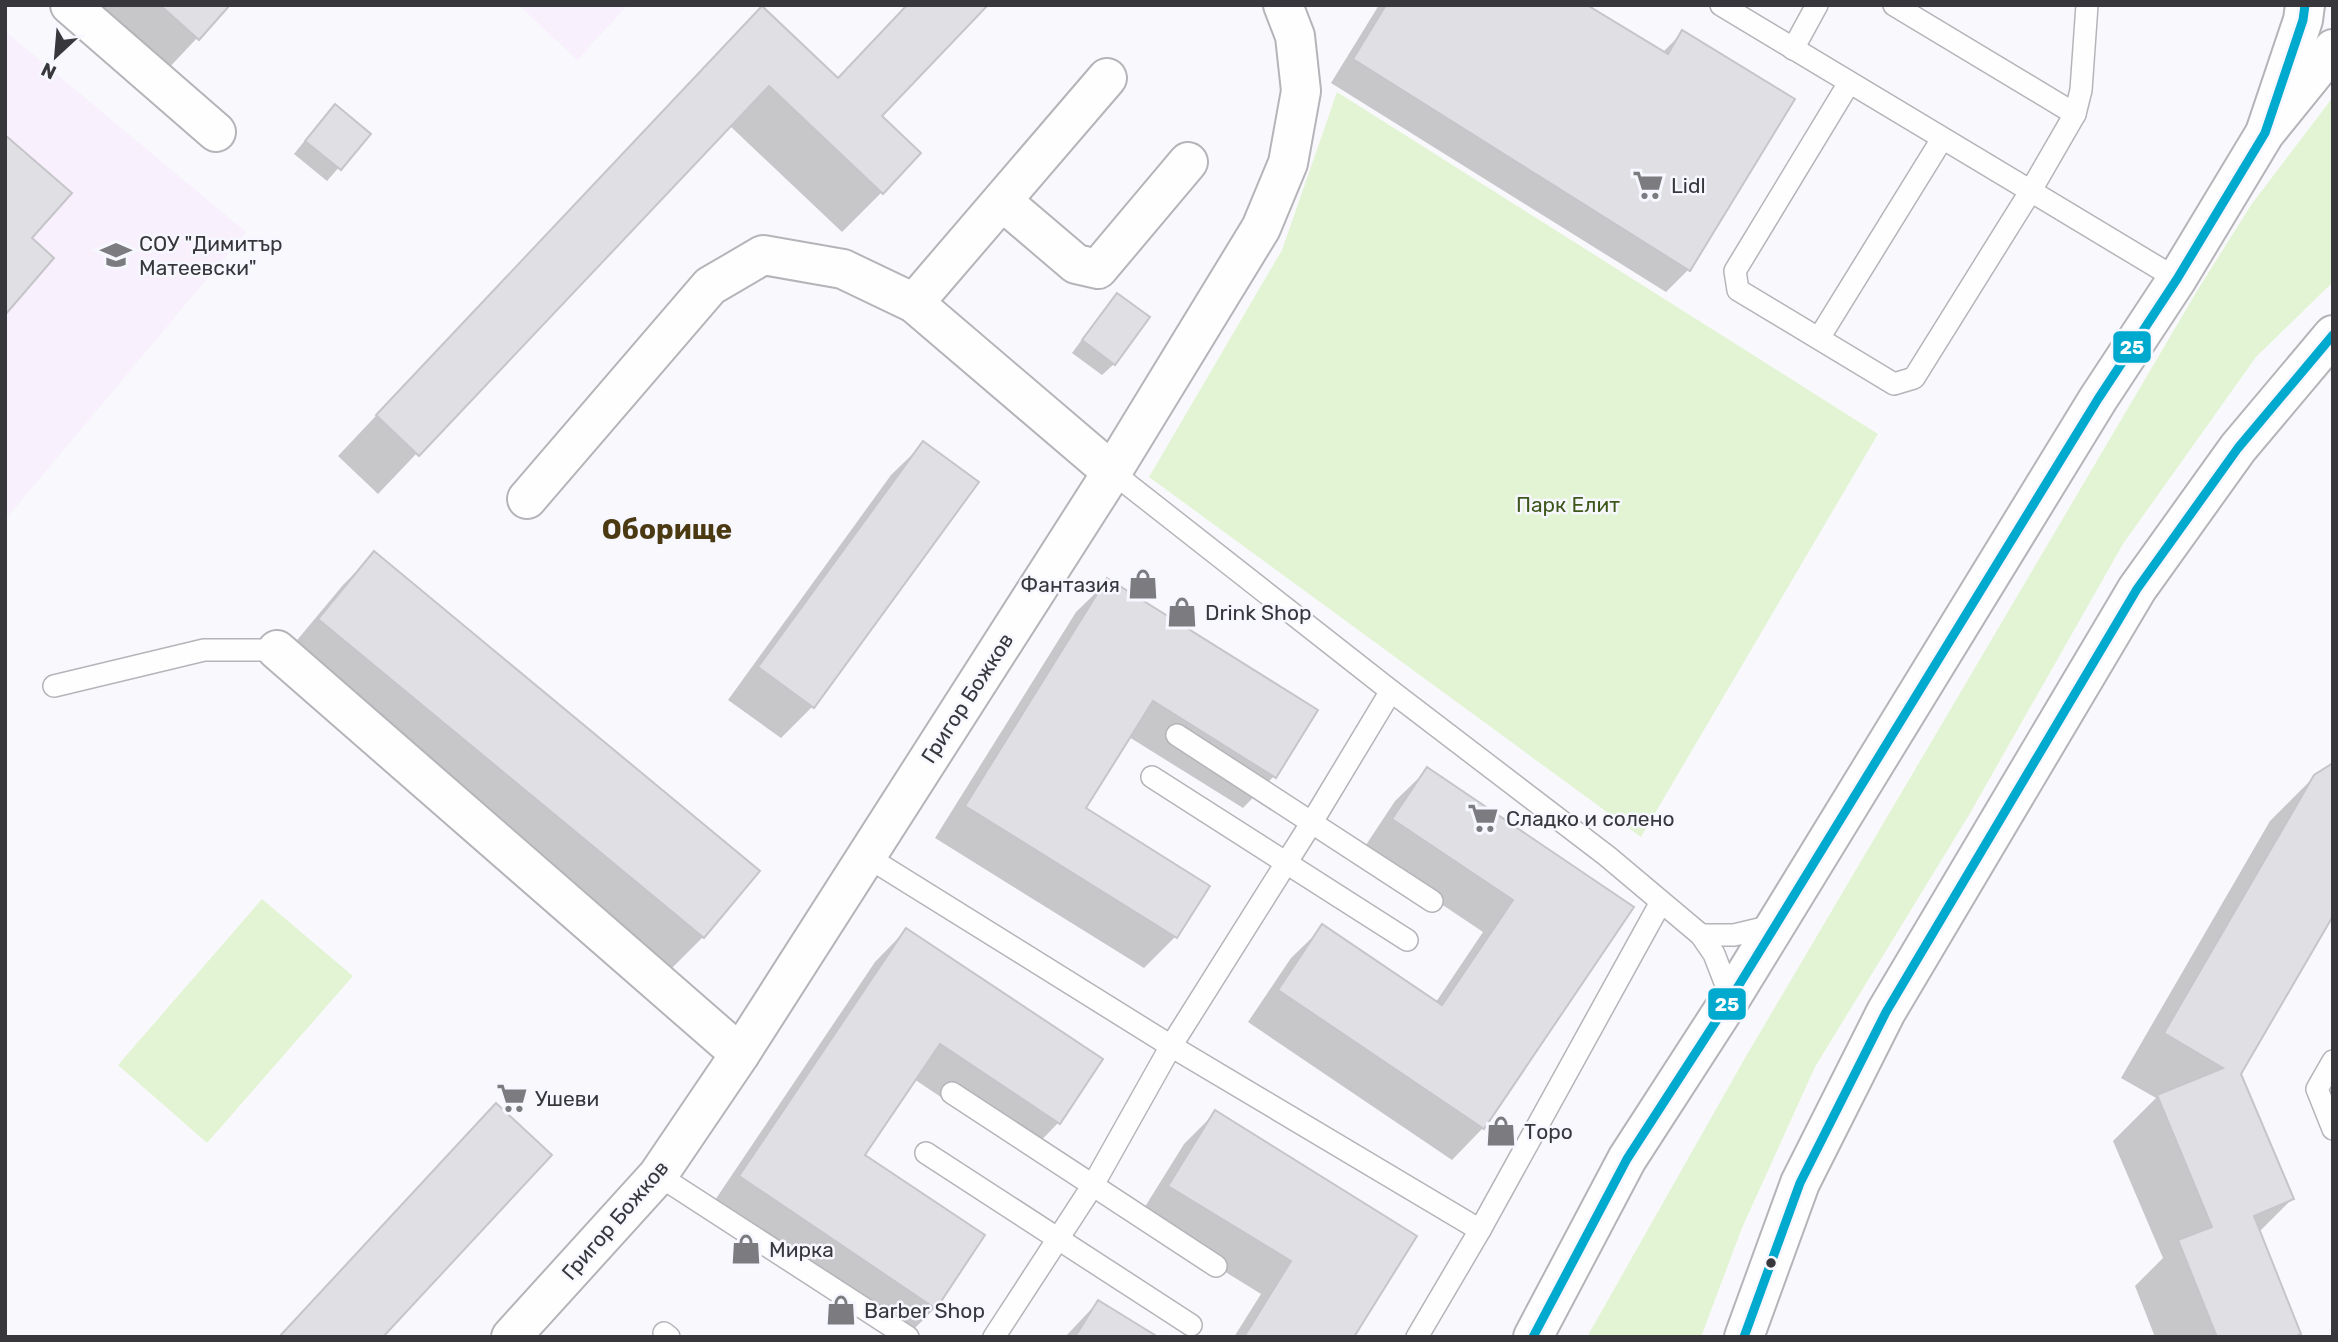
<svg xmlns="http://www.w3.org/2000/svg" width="2338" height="1342" viewBox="0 0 2338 1342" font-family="Rubik,sans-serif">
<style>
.education{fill:#f8f0fc}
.green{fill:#e3f4d4}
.shadow{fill:#0003}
.building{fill:#dfdfe4;stroke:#c6c6ca;stroke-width:2}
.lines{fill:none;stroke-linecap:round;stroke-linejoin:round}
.lane-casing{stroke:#b5b5b9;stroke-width:24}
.street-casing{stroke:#b5b5b9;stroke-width:42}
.secondary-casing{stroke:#b5b5b9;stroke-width:42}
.primary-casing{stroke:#b5b5b9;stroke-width:42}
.lane{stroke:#fefeff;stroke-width:21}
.street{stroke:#fefeff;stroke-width:38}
.secondary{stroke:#fefeff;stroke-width:38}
.primary{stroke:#fefeff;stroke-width:38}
.bus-1-casing{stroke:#f7f7ff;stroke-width:14}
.bus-1{stroke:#00a9ce;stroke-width:9}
.bus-dot{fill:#38383c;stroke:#f7f7ff;stroke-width:2.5}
.labels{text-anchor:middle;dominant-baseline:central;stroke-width:5;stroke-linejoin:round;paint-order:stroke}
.poi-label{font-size:21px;fill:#38383c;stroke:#f7f7ff;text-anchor:start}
.park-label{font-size:21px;fill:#3e581c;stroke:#f7f7ff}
.street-label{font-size:21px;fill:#38383c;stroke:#f7f7ff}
.district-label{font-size:28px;font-weight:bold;fill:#4b3912;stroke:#f7f7ff}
.line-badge{stroke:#f7f7ff;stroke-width:2.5}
.badge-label{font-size:19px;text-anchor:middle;font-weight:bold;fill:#fff}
</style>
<rect width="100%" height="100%" fill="#f9f9fd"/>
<g class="education">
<path d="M519,5H628L577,60Z"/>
<path d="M5,31L246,232L5,520Z"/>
</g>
<g class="green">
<path d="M1337,92L1878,434L1641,837L1149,477L1282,250Z"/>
<path d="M2333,97V282L2256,357L2123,544L1969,815L1815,1067L1742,1228L1701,1337H1587L1745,1058L2197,291L2251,205Z"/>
<path d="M262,899L353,976L207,1143L118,1065Z"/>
</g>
<g class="shadow">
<path d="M93,5H228L167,70Z"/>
<path d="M1379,5H1584L1662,53L1682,33L1689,269L1666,292L1331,83Z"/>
<path d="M723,48L837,79L880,116L882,192L842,232L729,125L378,494L338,456Z"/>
<path d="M323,118L368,134L327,181L294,154Z"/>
<path d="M1117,295L1114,364L1102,375L1072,353L1106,307Z"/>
<path d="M923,444L813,706L781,738L728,700L891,475Z"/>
<path d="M374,554L757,871L703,937L671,969L288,651L343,585Z"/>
<path d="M1108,581L1274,776L1243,808L1129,737L1084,809L1175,937L1144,968L935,838L1076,612Z"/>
<path d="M1427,770L1631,907L1483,1128L1452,1160L1248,1022L1291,958L1323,927L1436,1002L1483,932L1362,851L1395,801Z"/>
<path d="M2315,776L2239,1074L2292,1199L2258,1233L2299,1334L2296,1337H2155L2135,1286L2163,1258L2113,1141L2156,1098L2121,1078L2270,821Z"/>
<path d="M906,930L1101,1060L1058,1123L1027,1155L914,1079L863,1156L935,1308L906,1337L709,1209L875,962Z"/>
<path d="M496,1105L380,1337H278L457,1145Z"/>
<path d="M1215,1113L1352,1337H1234L1261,1294L1138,1218L1184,1144Z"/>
<path d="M1098,1302L1155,1337H1065Z"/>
</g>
<g class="building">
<path d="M160,5H230L199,40Z"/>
<path d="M907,5H988L882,116L921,153L883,194L769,86L419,456L376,415L762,6L838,78Z"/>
<path d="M1386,5H1587L1668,54L1682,30L1795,99L1690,271L1353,59Z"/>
<path d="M335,104L371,134L341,170L305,141Z"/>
<path d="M5,135L72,193L32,238L54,258L5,315Z"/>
<path d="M1117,293L1150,317L1115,365L1082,340Z"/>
<path d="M923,441L979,482L814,708L758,667Z"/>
<path d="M374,551L760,871L704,938L318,619Z"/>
<path d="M1107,578L1318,710L1276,778L1153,701L1086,808L1210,886L1177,938L965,806Z"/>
<path d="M2333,763V916L2241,1074L2294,1199L2254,1216L2301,1334L2295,1337H2217L2178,1240L2212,1227L2157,1095L2223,1068L2164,1033L2314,775Z"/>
<path d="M1427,767L1634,907L1484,1129L1278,990L1322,924L1442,1005L1513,900L1392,819Z"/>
<path d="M906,928L1103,1059L1060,1124L940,1044L865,1155L985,1235L936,1309L739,1176Z"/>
<path d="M496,1103L552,1155L383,1337H279Z"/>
<path d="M1215,1110L1417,1236L1354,1337H1244L1291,1261L1168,1186Z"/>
<path d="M1098,1300L1158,1337H1075Z"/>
</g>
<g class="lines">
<g class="lane-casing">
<g id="lane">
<path d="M1721,5L2177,279"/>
<path d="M1894,5L2075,114"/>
<path d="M1793,49L1817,5"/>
<path d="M1849,83L1735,271L1738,290L1894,384L1914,378L2030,192L2075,114L2081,90L2087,5"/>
<path d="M1819,338L1942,139"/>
<path d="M1112,472L1391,691L1607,856L1701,935L1714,954L1731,998"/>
<path d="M54,686L204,650H277"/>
<path d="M1177,735L1432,901"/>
<path d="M1152,777L1407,940"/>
<path d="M866,856L1171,1046L1480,1230"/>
<path d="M1701,935H1734L1776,925"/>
<path d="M2333,1061L2317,1089L2333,1129"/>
<path d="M952,1093L1216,1266"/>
<path d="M926,1153L1191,1325"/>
<path d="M658,1175L908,1337"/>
<path d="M664,1333L669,1337"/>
<path d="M994,1337L1093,1185L1171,1046L1312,822L1391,691"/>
<path d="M1417,1337L1480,1230L1661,902"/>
</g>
</g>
<g class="street-casing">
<g id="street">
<path d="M70,5L216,132"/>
<path d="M1002,201L1076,264L1098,269L1188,162"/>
<path d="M914,303L1107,78"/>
<path d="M527,499L710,286L763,255L843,269L914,303L1112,472"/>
<path d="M277,650L740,1054"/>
<path d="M511,1337L658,1175L740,1054L1112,472L1261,228L1288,163L1301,91L1295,36L1283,5"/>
</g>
</g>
<g class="secondary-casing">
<path id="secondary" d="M2266,130L2303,20L2305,5"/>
</g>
<g class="primary-casing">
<g id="primary">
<path d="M1533,1337L1627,1159L1731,998L2098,399L2177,279L2265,133L2333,49"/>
<path d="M1744,1337L1800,1183L1886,1012L2137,589L2238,448L2333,335"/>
</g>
</g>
<use href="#lane" class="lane"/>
<use href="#street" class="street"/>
<use href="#secondary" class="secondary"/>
<use href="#primary" class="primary"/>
<g class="bus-1-casing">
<g id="bus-1">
<path d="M1533,1337L1627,1159L1731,998L2098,399L2177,279L2265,133L2303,20L2305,5"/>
<path d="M1744,1337L1800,1183L1886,1012L2137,589L2238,448L2333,335"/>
</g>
</g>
<use href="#bus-1" class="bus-1"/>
</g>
<defs>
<g id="supermarket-bare" transform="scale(2.415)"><path d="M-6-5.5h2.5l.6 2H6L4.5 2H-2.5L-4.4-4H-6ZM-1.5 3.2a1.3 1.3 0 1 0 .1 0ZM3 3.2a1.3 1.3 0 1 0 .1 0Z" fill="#7c7c80" stroke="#f7f7ff" stroke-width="2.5" paint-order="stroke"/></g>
<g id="school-bare" transform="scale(2.415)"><path d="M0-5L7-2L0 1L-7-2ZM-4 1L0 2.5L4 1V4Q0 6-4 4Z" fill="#7c7c80" stroke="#f7f7ff" stroke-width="2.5" paint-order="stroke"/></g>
<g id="shop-bare" transform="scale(2.415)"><path d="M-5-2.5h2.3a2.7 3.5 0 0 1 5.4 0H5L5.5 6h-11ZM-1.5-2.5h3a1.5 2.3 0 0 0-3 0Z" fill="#7c7c80" stroke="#f7f7ff" stroke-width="2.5" paint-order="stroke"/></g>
</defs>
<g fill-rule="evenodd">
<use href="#supermarket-bare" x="1648" y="185"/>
<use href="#school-bare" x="116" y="255"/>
<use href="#shop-bare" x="1143" y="584"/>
<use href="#shop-bare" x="1182" y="612"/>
<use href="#supermarket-bare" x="1483" y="818"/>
<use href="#supermarket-bare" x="512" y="1098"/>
<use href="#shop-bare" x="1501" y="1131"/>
<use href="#shop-bare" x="746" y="1249"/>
<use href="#shop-bare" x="841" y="1310"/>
</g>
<circle class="bus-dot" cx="1771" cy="1263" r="6"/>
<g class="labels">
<g class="poi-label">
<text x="1671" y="185">Lidl</text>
<text x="139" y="243">СОУ "Димитър<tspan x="139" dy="24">Матеевски"</tspan></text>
<text x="1120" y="584" text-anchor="end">Фантазия</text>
<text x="1205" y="612">Drink Shop</text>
<text x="1506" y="818">Сладко и солено</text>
<text x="535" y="1098">Ушеви</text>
<text x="1524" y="1131">Торо</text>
<text x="769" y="1249">Мирка</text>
<text x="864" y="1310">Barber Shop</text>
</g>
<g class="park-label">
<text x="1568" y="504">Парк Елит</text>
</g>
<g class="street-label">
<text transform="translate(967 698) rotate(-57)">Григор Божков</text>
<text transform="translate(615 1220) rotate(-49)">Григор Божков</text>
</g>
<g class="district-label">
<text x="667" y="529">Оборище</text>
</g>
</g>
<g class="line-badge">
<rect x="2112" y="330" width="40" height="34" rx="7" fill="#00a9ce"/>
<rect x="1707" y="987" width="40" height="34" rx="7" fill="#00a9ce"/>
</g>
<g class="badge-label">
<text x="2132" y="354">25</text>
<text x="1727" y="1011">25</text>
</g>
<rect width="2338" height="1342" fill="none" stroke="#38383c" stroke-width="14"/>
<g transform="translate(56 56) rotate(206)" stroke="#f7f7ff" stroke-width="5" paint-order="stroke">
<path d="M0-5L12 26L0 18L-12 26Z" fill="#38383c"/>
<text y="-10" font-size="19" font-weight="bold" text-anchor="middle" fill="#38383c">N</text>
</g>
</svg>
